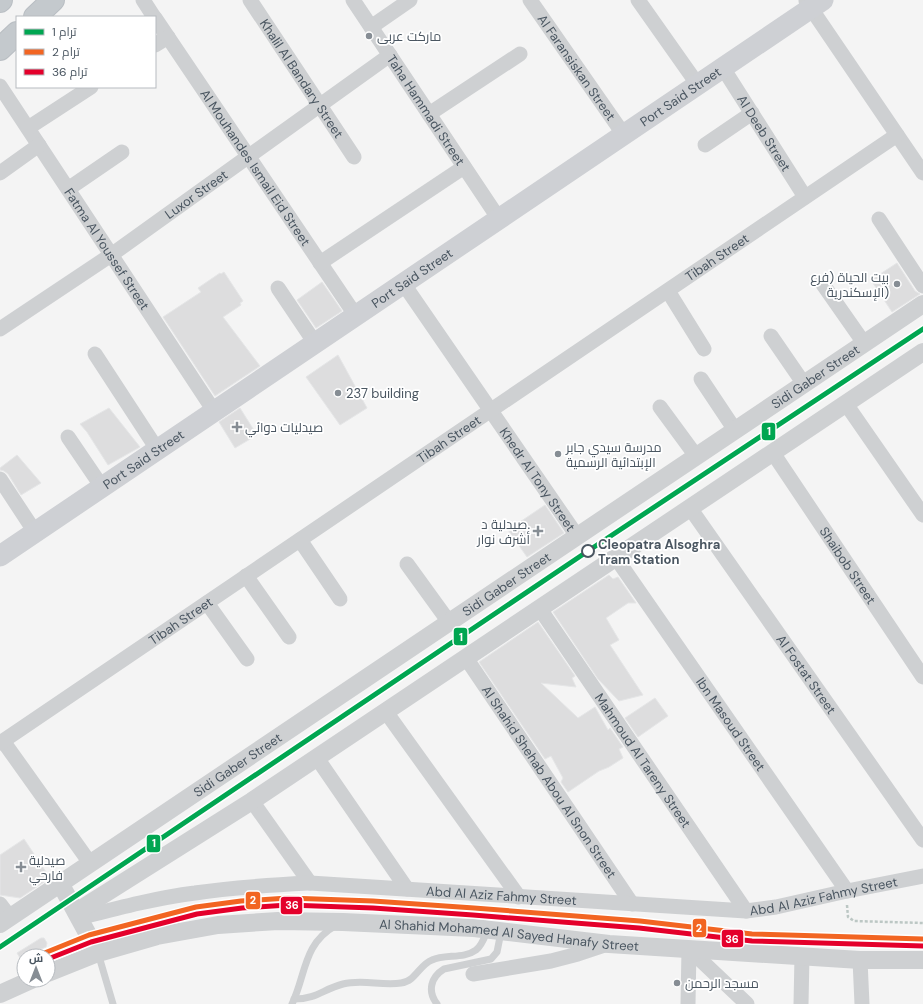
<svg xmlns="http://www.w3.org/2000/svg" width="923" height="1004" viewBox="0 0 923 1004" font-family="'DM Sans',Cairo,sans-serif">
<style>
.building{fill:#ddddde;stroke:#e5e6e7}
.lines{fill:none;stroke-linecap:round;stroke-linejoin:round}
.trunk-casing{stroke:#b9bec3;stroke-width:24}
.path{stroke:#bcc7c4;stroke-width:2.5;stroke-dasharray:3 2;stroke-linecap:butt}
.service{stroke:#ced0d2;stroke-width:7}
.minor{stroke:#ced0d2;stroke-width:15}
.tertiary{stroke:#ced0d2;stroke-width:18}
.secondary{stroke:#ced0d4;stroke-width:21}
.trunk{stroke:#c4c9cd;stroke-width:22}
.tram-1-casing{stroke:#fff;stroke-width:8}
.tram-2-casing{stroke:#fff;stroke-width:8}
.tram-3-casing{stroke:#fff;stroke-width:8}
.tram-1{stroke:#00a651;stroke-width:5}
.tram-2{stroke:#f26522;stroke-width:5}
.tram-3{stroke:#e4002b;stroke-width:5}
.poi-dot{fill:#868d94;stroke:#fff;stroke-width:1.5}
.stop-dot{fill:#fff;stroke:#4a5661;stroke-width:2}
.labels{text-anchor:middle;dominant-baseline:central;stroke-width:3.5;stroke-linejoin:round;paint-order:stroke}
.poi-label{font-size:13px;fill:#4a5661;stroke:#fff;text-anchor:start}
.street-label{font-size:13px;fill:#4a5661;stroke:#fff}
.stop-label{font-size:13px;font-weight:bold;fill:#4a5661;stroke:#fff;text-anchor:start}
.line-badge{stroke:#fff;stroke-width:1.5}
.badge-label{font-size:11px;text-anchor:middle;font-weight:bold;fill:#fff}
</style>
<rect width="100%" height="100%" fill="#f4f4f4"/>
<g class="building">
<path d="M897,263L915,291L920,294L892,312L871,280Z"/>
<path d="M224,272L243,301L240,303L241,305L223,317L260,366L215,396L163,317L201,292L198,288L220,273L221,274Z"/>
<path d="M322,282L342,311L316,328L297,300Z"/>
<path d="M338,355L367,408L340,425L306,377Z"/>
<path d="M109,408L140,447L108,465L87,432L80,424Z"/>
<path d="M240,408L257,435L235,448L219,422Z"/>
<path d="M17,455L41,483L21,495L8,474L4,471L0,470V468Z"/>
<path d="M545,505L564,533L527,557L508,530Z"/>
<path d="M609,575L613,579L618,577L636,603H628L606,618L619,640L610,645L643,695L619,701L598,679L553,612Z"/>
<path d="M538,622L575,676L572,678L576,687L541,683L578,718L595,707L608,730L610,728L623,747L619,749L623,758L609,767L599,771L568,792L561,782L563,778L551,756L545,759L479,662Z"/>
<path d="M655,698L668,716L638,737L625,718Z"/>
<path d="M24,839L50,878L20,898L0,895V855Z"/>
<path d="M41,938H44L47,943L46,947L20,958L17,953Z"/>
</g>
<g class="lines">
<g class="trunk-casing">
<g id="trunk">
<path d="M0,1L1,0"/>
<path d="M35,17L53,0"/>
<path d="M0,49L17,33"/>
</g>
</g>
<path class="path" d="M847,905L848,917L854,921L923,923"/>
<g class="service">
<path d="M98,953L113,1004"/>
<path d="M294,999C317,999 323,989 343,984C362,979 382,986 401,983C416,981 419,965 432,960C445,954 464,959 476,950C482,946 485,936 488,929"/>
<path d="M292,1004C306,975 303,944 335,926"/>
<path d="M437,1004C427,991 431,977 444,969L491,959L497,952L501,932"/>
</g>
<g class="minor">
<path d="M143,0L154,17"/>
<path id="s1" d="M250,0L354,157"/>
<path id="s2" d="M353,0L499,219"/>
<path id="s3" d="M530,0L624,135"/>
<path d="M638,0L698,85"/>
<path d="M806,1L923,173"/>
<path id="s4" d="M155,18L356,316"/>
<path d="M371,27L410,0"/>
<path d="M155,45L168,37"/>
<path id="s5" d="M723,68L805,197"/>
<path id="s6" d="M0,86L214,411"/>
<path d="M429,114L520,54"/>
<path d="M28,128L91,87"/>
<path d="M705,145L752,113"/>
<path d="M0,173L39,145"/>
<path d="M68,189L122,152"/>
<path d="M879,219L923,286"/>
<path d="M320,263L464,167"/>
<path id="s7" d="M403,283L577,536"/>
<path d="M822,283L864,343"/>
<path d="M278,288L315,343"/>
<path d="M668,291L704,349"/>
<path id="s8" d="M0,329L111,255L390,55"/>
<path d="M771,336L804,384"/>
<path d="M95,354L157,449"/>
<path d="M701,379L735,430"/>
<path d="M846,404L923,515"/>
<path d="M660,407L696,456"/>
<path d="M68,437L102,487"/>
<path id="s9" d="M773,453L923,677"/>
<path d="M0,479L35,532"/>
<path id="s10" d="M690,508L923,840"/>
<path d="M300,540L340,599"/>
<path id="s11" d="M616,558L847,891"/>
<path d="M407,564L449,622"/>
<path d="M246,576L289,637"/>
<path d="M207,603L247,659"/>
<path id="s12" d="M540,609L746,911"/>
<path id="s13" d="M466,658L632,904"/>
<path d="M386,712L519,897"/>
<path d="M3,741L90,863"/>
<path id="s14" d="M0,743L897,135"/>
<path d="M317,758L407,889"/>
<path d="M252,801L310,883"/>
<path d="M0,904L10,917"/>
<path id="s15" d="M79,918C118,908 156,898 195,893C233,887 272,885 310,883L746,911L776,907L847,891L923,876"/>
<path d="M689,949L747,1004"/>
<path d="M860,960L862,1004"/>
<path d="M473,974L551,961L578,954L608,944"/>
<path d="M688,1004L689,949"/>
<path d="M801,1004L802,956"/>
</g>
<g class="tertiary">
<path d="M60,883L98,953"/>
<path d="M76,912L252,801L923,352"/>
<path id="s16" d="M0,924L923,304"/>
<path id="s17" d="M48,973L98,953L157,936L218,925L278,921L343,922L474,928L609,944L860,960H923"/>
<path d="M0,994L31,980"/>
</g>
<path class="secondary" id="s18" d="M0,556L823,0"/>
<use href="#trunk" class="trunk"/>
<g class="tram-1-casing">
<path id="tram-1" d="M0,947L588,551L923,329"/>
</g>
<g class="tram-2-casing">
<path id="tram-2" d="M37,956L89,935L196,907L241,901L288,898L373,901L474,908L640,921L752,934L923,939"/>
</g>
<g class="tram-3-casing">
<path id="tram-3" d="M48,959L91,942L197,914L242,908L288,905L373,908L473,915L639,928L752,941L923,946"/>
</g>
<use href="#tram-1" class="tram-1"/>
<use href="#tram-2" class="tram-2"/>
<use href="#tram-3" class="tram-3"/>
</g>
<g class="poi-dot">
<circle cx="369" cy="36" r="4"/>
<circle cx="897" cy="284" r="4"/>
<circle cx="338" cy="393" r="4"/>
<path d="M235 421h4v4h4v4h-4v4h-4v-4h-4v-4h4z"/>
<circle cx="558" cy="454" r="4"/>
<path d="M536 525h4v4h4v4h-4v4h-4v-4h-4v-4h4z"/>
<path d="M19 861h4v4h4v4h-4v4h-4v-4h-4v-4h4z"/>
<circle cx="677" cy="983" r="4"/>
</g>
<circle class="stop-dot" cx="588" cy="551" r="6"/>
<g class="labels">
<g class="poi-label">
<text x="377" y="36">ماركت عربى</text>
<text x="889" y="277" text-anchor="end">بيت الحياة (فرع<tspan x="889" dy="15">الإسكندرية)</tspan></text>
<text x="346" y="393">237 building</text>
<text x="245" y="427">صيدليات دوائي</text>
<text x="566" y="447">مدرسة سيدي جابر<tspan x="566" dy="15">الإبتدائية الرسمية</tspan></text>
<text x="530" y="524" text-anchor="end">صيدلية د.<tspan x="530" dy="15">أشرف نوار</tspan></text>
<text x="29" y="860">صيدلية<tspan x="29" dy="15">فارحي</tspan></text>
<text x="685" y="983">مسجد الرحمن</text>
</g>
<g class="street-label">
<text stroke="none"><textPath href="#s3" startOffset="82">Al Faransiskan Street</textPath></text>
<text stroke="none"><textPath href="#s1" startOffset="94">Khalil Al Bandary Street</textPath></text>
<text stroke="none"><textPath href="#s18" startOffset="821">Port Said Street</textPath></text>
<text stroke="none"><textPath href="#s2" startOffset="132">Taha Hammadi Street</textPath></text>
<text stroke="none"><textPath href="#s5" startOffset="77">Al Deeb Street</textPath></text>
<text stroke="none"><textPath href="#s4" startOffset="180">Al Mouhandes Ismail Eid Street</textPath></text>
<text stroke="none"><textPath href="#s8" startOffset="238">Luxor Street</textPath></text>
<text stroke="none"><textPath href="#s6" startOffset="195">Fatma Al Youssef Street</textPath></text>
<text stroke="none"><textPath href="#s14" startOffset="866">Tibah Street</textPath></text>
<text stroke="none"><textPath href="#s18" startOffset="497">Port Said Street</textPath></text>
<text stroke="none"><textPath href="#s16" startOffset="982">Sidi Gaber Street</textPath></text>
<text stroke="none"><textPath href="#s14" startOffset="542">Tibah Street</textPath></text>
<text stroke="none"><textPath href="#s18" startOffset="173">Port Said Street</textPath></text>
<text stroke="none"><textPath href="#s7" startOffset="238">Khedr Al Tony Street</textPath></text>
<text stroke="none"><textPath href="#s9" startOffset="135">Shaibob Street</textPath></text>
<text stroke="none"><textPath href="#s16" startOffset="610">Sidi Gaber Street</textPath></text>
<text stroke="none"><textPath href="#s14" startOffset="218">Tibah Street</textPath></text>
<text stroke="none"><textPath href="#s10" startOffset="203">Al Fostat Street</textPath></text>
<text stroke="none"><textPath href="#s11" startOffset="202">Ibn Masoud Street</textPath></text>
<text stroke="none"><textPath href="#s12" startOffset="183">Mahmoud Al Tareny Street</textPath></text>
<text stroke="none"><textPath href="#s16" startOffset="286">Sidi Gaber Street</textPath></text>
<text stroke="none"><textPath href="#s13" startOffset="149">Al Shahid Shehab Abou Al Snon Street</textPath></text>
<text stroke="none"><textPath href="#s15" startOffset="750">Abd Al Aziz Fahmy Street</textPath></text>
<text stroke="none"><textPath href="#s15" startOffset="426">Abd Al Aziz Fahmy Street</textPath></text>
<text stroke="none"><textPath href="#s17" startOffset="469">Al Shahid Mohamed Al Sayed Hanafy Street</textPath></text>
</g>
<g class="stop-label">
<text x="598" y="544">Cleopatra Alsoghra<tspan x="598" dy="15">Tram Station</tspan></text>
</g>
</g>
<g class="line-badge">
<rect x="761" y="422" width="15" height="19" rx="4" fill="#00a651"/>
<rect x="453" y="627" width="15" height="19" rx="4" fill="#00a651"/>
<rect x="146" y="834" width="15" height="19" rx="4" fill="#00a651"/>
<rect x="245" y="891" width="16" height="19" rx="4" fill="#f26522"/>
<rect x="280" y="896" width="23" height="19" rx="4" fill="#e4002b"/>
<rect x="692" y="918" width="15" height="20" rx="4" fill="#f26522"/>
<rect x="721" y="929" width="23" height="19" rx="4" fill="#e4002b"/>
</g>
<g class="badge-label">
<text x="769" y="435">1</text>
<text x="461" y="641">1</text>
<text x="154" y="847">1</text>
<text x="253" y="904">2</text>
<text x="292" y="909">36</text>
<text x="699" y="932">2</text>
<text x="732" y="943">36</text>
</g>
<rect x="16" y="16" width="140" height="72" fill="#ffffff" stroke="#b7bbc0"/>
<rect x="24" y="29" width="20" height="6" fill="#00a651" stroke="#b7bbc0"/>
<text x="52" y="36" font-size="12" fill="#4a5661">ترام 1</text>
<rect x="24" y="49" width="20" height="6" fill="#f26522" stroke="#b7bbc0"/>
<text x="52" y="56" font-size="12" fill="#4a5661">ترام 2</text>
<rect x="24" y="69" width="20" height="6" fill="#e4002b" stroke="#b7bbc0"/>
<text x="52" y="76" font-size="12" fill="#4a5661">ترام 36</text>
<g transform="translate(36 968)"><circle r="19" fill="#ffffff" stroke="#b7bbc0"/>
<path d="M0-3L7 15L0 10L-7 15Z" fill="#868d94"/>
<text y="-6" font-size="11" font-weight="bold" text-anchor="middle" fill="#4a5661">ش</text>
</g>
</svg>
